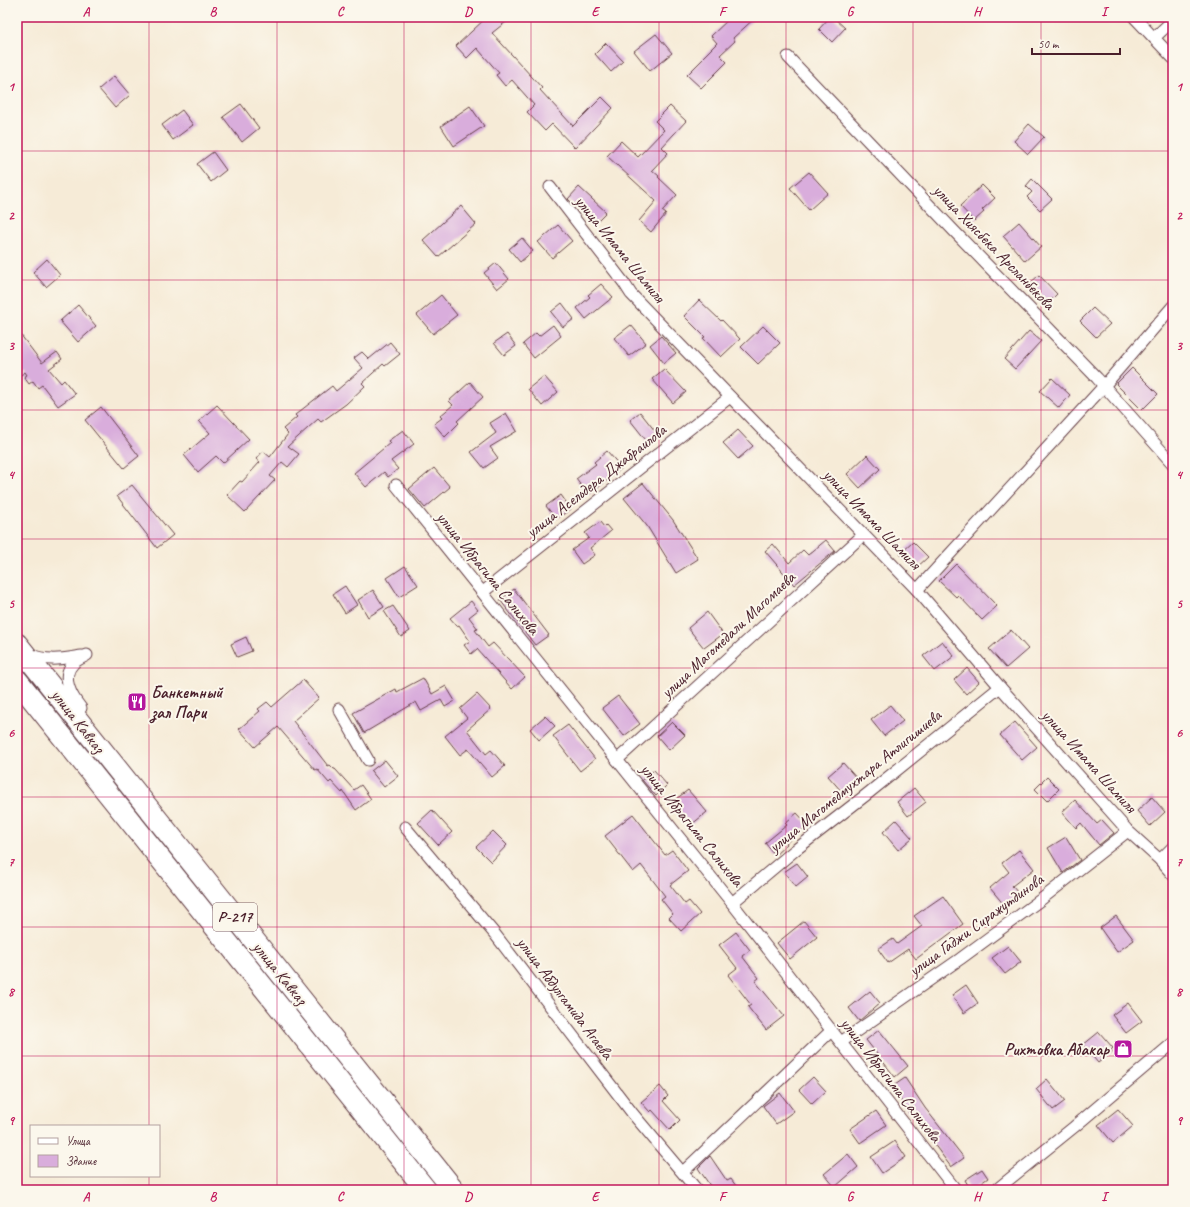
<svg xmlns="http://www.w3.org/2000/svg" width="1190" height="1207" viewBox="0 0 1190 1207" font-family="Caveat,sans-serif">
<style>
.building{fill:#d9addc}
.lines{fill:none;stroke-linecap:round;stroke-linejoin:round}
.street-casing{stroke:#643e45;stroke-width:13}
.highway-casing{stroke:#643e45;stroke-width:23}
.street{stroke:#fff;stroke-width:11}
.highway{stroke:#fff;stroke-width:21}
.grid{fill:none;stroke:#c2185b;stroke-width:1;stroke-opacity:0.55}
.labels{text-anchor:middle;dominant-baseline:central;stroke-width:4;stroke-linejoin:round;paint-order:stroke}
.shield{fill:#fbf7ec;stroke:#7f6065;stroke-width:1}
.shield-label{font-size:16px;font-weight:bold;fill:#4a1f2b}
.street-label{font-size:17px;fill:#4a1f2b;stroke:#fbf7ec}
.poi-label{font-size:17px;font-weight:bold;fill:#4a1f2b;stroke:#fbf7ec;text-anchor:start}
.neatline{fill:none;stroke:#c2185b;stroke-width:1.5}
.grid-label{font-size:13px;text-anchor:middle;font-weight:bold;fill:#c2185b}
</style>
<rect width="100%" height="100%" fill="#fbf7ec"/>
<filter id="ink" filterUnits="userSpaceOnUse"><feTurbulence type="fractalNoise" baseFrequency=".025" numOctaves="2"/><feDisplacementMap in="SourceGraphic" scale="8" xChannelSelector="R" yChannelSelector="G"/><feConvolveMatrix kernelMatrix="1 2 1 2 8 2 1 2 1" color-interpolation-filters="sRGB"/></filter>
<filter id="wash" filterUnits="userSpaceOnUse"><feTurbulence type="fractalNoise" baseFrequency=".012" numOctaves="4" result="noise"/><feDisplacementMap in="SourceGraphic" scale="16" xChannelSelector="R" yChannelSelector="G"/><feGaussianBlur stdDeviation="0.9" result="paint"/><feColorMatrix in="noise" values="0 0 0 0 0 0 0 0 0 0 0 0 0 0 0 0 0 1.4 0 .05"/><feComposite in="paint" operator="in"/></filter>
<g filter="url(#wash)">
<rect width="100%" height="100%" fill="#f6ebd7"/>
<g id="blocks">
<g class="building">
<path d="M487,17H512L492,33L542,88L540,90L573,126L602,97L613,108L575,148L552,124L545,131L527,112L534,105L512,80L505,86L496,75L499,73L477,48L467,58L456,46Z"/>
<path d="M731,17H756L733,38L735,41L720,55L727,62L701,88L687,75L703,59L702,58L717,43L711,36Z"/>
<path d="M830,17H833L845,28L832,42L819,29Z"/>
<path d="M656,34L672,53L650,71L634,51Z"/>
<path d="M606,43L623,61L611,72L595,54Z"/>
<path d="M114,76L130,95L115,108L99,89Z"/>
<path d="M241,104L259,128L242,142L223,117Z"/>
<path d="M470,106L484,126L454,146L441,126Z"/>
<path d="M670,106L686,121L662,147L668,153L652,170L659,176L658,177L677,195L662,211L666,214L651,232L639,221L656,201L607,156L621,141L638,157L664,130L655,121Z"/>
<path d="M182,110L193,125L173,140L162,125Z"/>
<path d="M1029,124L1044,137L1028,154L1014,141Z"/>
<path d="M213,152L226,170L211,182L197,164Z"/>
<path d="M809,172L828,193L809,210L790,188Z"/>
<path d="M1032,179L1052,199L1040,210L1027,197L1032,192L1026,186Z"/>
<path d="M982,185L995,198L982,210L984,212L974,221L960,206Z"/>
<path d="M579,187L606,212L594,224L568,199Z"/>
<path d="M461,206L476,224L438,257L423,240Z"/>
<path d="M1019,222L1041,247L1025,261L1003,236Z"/>
<path d="M558,225L572,241L552,258L538,242Z"/>
<path d="M522,238L533,251L520,262L509,249Z"/>
<path d="M47,259L60,275L46,287L33,272Z"/>
<path d="M496,263L509,279L497,289L484,273Z"/>
<path d="M1039,275L1057,294L1045,306L1027,286Z"/>
<path d="M601,284L613,297L586,319L577,308L590,297L588,295Z"/>
<path d="M441,295L457,315L433,334L417,315Z"/>
<path d="M699,300L721,321L722,320L740,339L721,357L703,338L705,337L684,316Z"/>
<path d="M562,303L574,319L563,327L551,312Z"/>
<path d="M78,305L96,326L78,342L60,321Z"/>
<path d="M1093,308L1110,324L1096,337L1080,321Z"/>
<path d="M553,325L561,336L534,358L523,344L536,333L539,336Z"/>
<path d="M631,325L646,343L629,356L614,338Z"/>
<path d="M763,326L780,343L758,364L741,347Z"/>
<path d="M17,330L42,363L57,352L62,359L49,369L61,383L64,380L75,394L58,406L42,385L38,388L33,381L29,384L24,377L27,375L25,372L21,375L17,369Z"/>
<path d="M1029,331L1041,341L1015,369L1004,359Z"/>
<path d="M507,334L516,346L504,355L494,343Z"/>
<path d="M661,336L676,353L664,363L650,345Z"/>
<path d="M390,342L400,354L385,366L383,364L362,383L365,386L346,404L321,422L318,419L288,446L299,454L288,467L282,462L270,476L275,480L245,512L227,495L240,481L242,482L260,462L256,459L263,451L270,457L288,434L283,429L297,417L295,415L332,386L336,391L363,368L354,358L362,352L369,359Z"/>
<path d="M1132,368L1158,394L1142,410L1116,384Z"/>
<path d="M664,369L686,392L673,403L652,379Z"/>
<path d="M544,376L558,392L542,406L528,389Z"/>
<path d="M1052,378L1070,395L1059,408L1040,391Z"/>
<path d="M470,382L483,397L457,421L459,423L445,437L434,424L442,418L440,416L453,405L449,401Z"/>
<path d="M217,405L249,439L223,463L216,456L198,472L184,455L210,433L199,421Z"/>
<path d="M101,407L139,456L124,468L85,420Z"/>
<path d="M640,412L659,436L649,444L630,420Z"/>
<path d="M506,413L517,431L490,447L498,458L484,468L471,452L496,433L490,423Z"/>
<path d="M403,430L414,444L391,461L398,469L388,477L384,472L366,487L354,473L390,443L388,441Z"/>
<path d="M738,430L753,446L738,459L723,443Z"/>
<path d="M607,451L622,468L606,481L588,495L576,479L596,464L594,462Z"/>
<path d="M867,455L880,469L860,488L847,474Z"/>
<path d="M434,468L450,487L425,508L409,489Z"/>
<path d="M643,483L673,520L698,559L676,573L647,526L624,498Z"/>
<path d="M132,485L173,535L157,548L117,496Z"/>
<path d="M561,495L571,509L556,519L546,506Z"/>
<path d="M600,522L604,527L606,525L611,531L590,548L595,555L582,564L572,550L589,538L585,533Z"/>
<path d="M826,540L835,551L794,585L765,551L773,544L789,563L803,550L808,555Z"/>
<path d="M913,542L928,557L915,569L900,554Z"/>
<path d="M956,564L997,606L982,620L958,595L956,597L939,581Z"/>
<path d="M405,566L418,585L399,597L387,578Z"/>
<path d="M345,586L357,605L345,613L333,594Z"/>
<path d="M514,589L549,635L535,645L500,600Z"/>
<path d="M373,590L384,607L368,617L358,600Z"/>
<path d="M471,601L478,610L469,617L478,629L475,630L488,647L493,643L525,677L512,689L477,649L471,654L464,645L470,641L459,625L457,626L450,618Z"/>
<path d="M393,606L410,631L401,637L384,611Z"/>
<path d="M707,612L723,634L704,648L688,628Z"/>
<path d="M1011,630L1028,649L1006,668L989,649Z"/>
<path d="M246,637L252,651L237,657L231,644Z"/>
<path d="M942,641L954,656L935,671L923,656Z"/>
<path d="M967,668L979,682L966,694L954,680Z"/>
<path d="M423,678L432,694L446,686L455,701L445,707L441,700L421,711L416,702L364,733L353,713L396,689L397,692Z"/>
<path d="M303,680L319,698L293,721L328,766L330,765L334,769H335L354,790L361,785L371,799L356,810L343,791L342,793L331,781L329,783L317,769L315,770L278,727L255,747L239,729L260,711L258,709L267,702L272,707Z"/>
<path d="M477,694L491,709L467,730L486,754L491,750L505,766L492,777L468,749L460,755L445,736L467,718L460,709Z"/>
<path d="M618,696L640,724L624,736L602,708Z"/>
<path d="M890,705L903,721L884,736L871,720Z"/>
<path d="M545,716L555,726L539,740L530,729Z"/>
<path d="M672,722L685,735L669,750L657,736Z"/>
<path d="M1015,722L1037,747L1022,760L1000,735Z"/>
<path d="M568,725L595,759L580,771L553,736Z"/>
<path d="M385,760L398,776L384,787L371,771Z"/>
<path d="M843,763L858,780L843,793L828,776Z"/>
<path d="M654,770L667,785L656,796L642,780Z"/>
<path d="M1047,777L1059,789L1047,801L1035,789Z"/>
<path d="M914,788L926,802L908,816L897,802Z"/>
<path d="M688,790L707,812L691,825L672,802Z"/>
<path d="M1152,797L1165,812L1150,826L1137,811Z"/>
<path d="M1075,800L1097,824L1102,820L1114,833L1099,845L1081,823L1076,828L1062,812Z"/>
<path d="M432,810L452,832L438,845L418,823Z"/>
<path d="M797,813L808,825L786,843L787,844L775,855L765,843L787,825L785,823Z"/>
<path d="M633,814L665,855L672,850L688,871L670,885L685,904L689,901L700,914L681,931L669,918L673,914L661,899L665,896L641,865L633,872L605,836Z"/>
<path d="M896,820L912,838L898,850L883,832Z"/>
<path d="M493,831L507,845L491,862L476,847Z"/>
<path d="M1066,837L1080,860L1063,873L1048,848Z"/>
<path d="M1019,850L1034,869L1012,886L1019,894L1005,906L990,888L1009,872L1002,863Z"/>
<path d="M797,863L808,877L796,887L784,872Z"/>
<path d="M943,896L963,924L916,959L908,949L888,963L878,949L893,939L897,944L922,926L914,916Z"/>
<path d="M1116,916L1134,940L1117,952L1100,928Z"/>
<path d="M804,921L817,937L790,959L777,943Z"/>
<path d="M736,932L750,950L742,956L759,978L755,981L784,1016L766,1030L748,1007L751,1005L728,975L737,968L719,945Z"/>
<path d="M1008,946L1021,962L1005,974L992,958Z"/>
<path d="M966,985L978,1003L964,1013L952,995Z"/>
<path d="M870,991L880,1003L859,1021L849,1008Z"/>
<path d="M1128,1003L1142,1021L1126,1033L1112,1015Z"/>
<path d="M879,1030L908,1066L895,1077L866,1040Z"/>
<path d="M1099,1032L1113,1048L1111,1050L1112,1052L1098,1063L1083,1045Z"/>
<path d="M813,1077L826,1091L812,1104L799,1090Z"/>
<path d="M905,1078L925,1108L964,1158L951,1167L910,1112L909,1113L892,1087Z"/>
<path d="M1047,1079L1065,1101L1053,1110L1036,1089Z"/>
<path d="M660,1086L668,1096L663,1101L680,1120L670,1130L652,1110L650,1112L641,1102Z"/>
<path d="M780,1093L794,1111L776,1124L763,1106Z"/>
<path d="M1118,1109L1133,1126L1113,1143L1098,1125Z"/>
<path d="M876,1111L886,1125L860,1143L850,1129Z"/>
<path d="M895,1141L906,1157L882,1173L871,1157Z"/>
<path d="M848,1154L858,1167L835,1187L824,1174Z"/>
<path d="M710,1156L727,1181L731,1179L739,1190H713L698,1168Z"/>
<path d="M982,1169L988,1178L971,1190L965,1180Z"/>
</g>
</g>
</g>
<g filter="url(#ink)">
<use href="#blocks" fill-opacity="0" stroke="#643e45" stroke-width="1"/>
<g class="lines">
<g class="street-casing">
<g id="street">
<path d="M1134,17L1173,58"/>
<path d="M1154,38L1173,20"/>
<path d="M788,57L955,232L1097,378L1173,464"/>
<path d="M550,187L624,283L631,294L917,590L1000,687L1128,831L1160,860L1173,875"/>
<path d="M396,485L732,903L956,1190"/>
<path d="M917,590L1104,386L1173,306"/>
<path d="M483,592L730,397"/>
<path d="M28,654C49,662 61,659 82,656"/>
<path d="M81,708C72,697 60,677 73,664C76,660 82,658 87,655"/>
<path d="M339,709L368,760"/>
<path d="M617,760L863,535"/>
<path d="M405,827L494,933L633,1114L697,1190"/>
<path d="M1160,860L1173,847"/>
<path d="M732,903L794,851L866,795L1000,687"/>
<path d="M841,1042L960,959L1043,898L1128,831"/>
<path d="M683,1172L831,1031"/>
<path d="M996,1190L1074,1127L1173,1043"/>
</g>
</g>
<g class="highway-casing">
<g id="highway">
<path d="M17,644L454,1190"/>
<path d="M17,680L426,1190"/>
</g>
</g>
<use href="#street" class="street"/>
<use href="#highway" class="highway"/>
</g>
</g>
<path class="grid" d="M149,17V1126M277,17V1190M404,17V1190M531,17V1190M659,17V1190M786,17V1190M913,17V1190M1041,17V1190M17,151H1173M17,280H1173M17,410H1173M17,539H1173M17,668H1173M17,797H1173M17,927H1173M17,1056H1173M149,1176V1190"/>
<defs>
<g id="restaurant-square" transform="scale(1)"><rect x="-9" y="-9" width="18" height="18" rx="4" fill="#b5179e" stroke="#fbf7ec"/><path d="M-5-6h1v4h1v-4h1v4h1v-4h1v5L-1.5 .5V6h-2V.5L-5-1ZM5-6V6H3V1.5H1.5Q1.5-4 5-6Z" fill="#fff"/></g>
<g id="shop-square" transform="scale(1)"><rect x="-9" y="-9" width="18" height="18" rx="4" fill="#b5179e" stroke="#fbf7ec"/><path d="M-5-2.5h2.3a2.7 3.5 0 0 1 5.4 0H5L5.5 6h-11ZM-1.5-2.5h3a1.5 2.3 0 0 0-3 0Z" fill="#fff"/></g>
</defs>
<g fill-rule="evenodd">
<use href="#restaurant-square" x="137" y="702"/>
<use href="#shop-square" x="1123" y="1049"/>
</g>
<g class="labels">
<rect class="shield" x="213" y="903" width="44" height="28" rx="3"/>
<g class="shield-label">
<text x="235" y="917">Р-217</text>
</g>
<g class="street-label">
<text transform="translate(994 247) rotate(46)">улица Хиясбека Арсланбекова</text>
<text transform="translate(620 249) rotate(51)">улица Имама Шамиля</text>
<text transform="translate(596 481) rotate(-38)">улица Асельдера Джабраилова</text>
<text transform="translate(872 519) rotate(46)">улица Имама Шамиля</text>
<text transform="translate(488 573) rotate(51)">улица Ибрагима Салихова</text>
<text transform="translate(728 635) rotate(-43)">улица Магомедали Магомаева</text>
<text transform="translate(78 721) rotate(52)">улица Кавказ</text>
<text transform="translate(1089 761) rotate(48)">улица Имама Шамиля</text>
<text transform="translate(855 781) rotate(-39)">улица Магомедмухтара Атлигишиева</text>
<text transform="translate(692 825) rotate(51)">улица Ибрагима Салихова</text>
<text transform="translate(976 925) rotate(-36)">улица Гаджи Сиражутдинова</text>
<text transform="translate(280 973) rotate(51)">улица Кавказ</text>
<text transform="translate(565 998) rotate(53)">улица Абдулгамида Агаева</text>
<text transform="translate(891 1080) rotate(52)">улица Ибрагима Салихова</text>
</g>
<g class="poi-label">
<text x="151" y="692">Банкетный<tspan x="151" dy="20">зал Пари</tspan></text>
<text x="1109" y="1049" text-anchor="end">Рихтовка Абакар</text>
</g>
</g>
<rect width="1190" height="1207" fill="none" stroke="#fbf7ec" stroke-width="44"/>
<rect x="30" y="1125" width="130" height="52" fill="#fbf7ec" stroke="#b4a19f"/>
<rect x="38" y="1138" width="20" height="6" fill="#ffffff" stroke="#b4a19f"/>
<text x="66" y="1145" font-size="12" fill="#4a1f2b">Улица</text>
<rect x="38" y="1155" width="20" height="12" fill="#d9addc" stroke="#b4a19f"/>
<text x="66" y="1165" font-size="12" fill="#4a1f2b">Здание</text>
<path d="M1032 48v6h88v-6" fill="none" stroke="#4a1f2b" stroke-width="2"/>
<text x="1038" y="48" font-size="12" fill="#4a1f2b" stroke="#fbf7ec" stroke-width="3" paint-order="stroke">50 m</text>
<rect x="22" y="22" width="1146" height="1163" class="neatline"/>
<g class="grid-label">
<text x="86" y="16">A</text>
<text x="213" y="16">B</text>
<text x="340" y="16">C</text>
<text x="468" y="16">D</text>
<text x="595" y="16">E</text>
<text x="722" y="16">F</text>
<text x="850" y="16">G</text>
<text x="977" y="16">H</text>
<text x="1104" y="16">I</text>
<text x="11" y="91">1</text>
<text x="1179" y="91">1</text>
<text x="11" y="220">2</text>
<text x="1179" y="220">2</text>
<text x="11" y="350">3</text>
<text x="1179" y="350">3</text>
<text x="11" y="479">4</text>
<text x="1179" y="479">4</text>
<text x="11" y="608">5</text>
<text x="1179" y="608">5</text>
<text x="11" y="737">6</text>
<text x="1179" y="737">6</text>
<text x="11" y="866">7</text>
<text x="1179" y="866">7</text>
<text x="11" y="996">8</text>
<text x="1179" y="996">8</text>
<text x="11" y="1125">9</text>
<text x="1179" y="1125">9</text>
<text x="86" y="1201">A</text>
<text x="213" y="1201">B</text>
<text x="340" y="1201">C</text>
<text x="468" y="1201">D</text>
<text x="595" y="1201">E</text>
<text x="722" y="1201">F</text>
<text x="850" y="1201">G</text>
<text x="977" y="1201">H</text>
<text x="1104" y="1201">I</text>
</g>
</svg>
